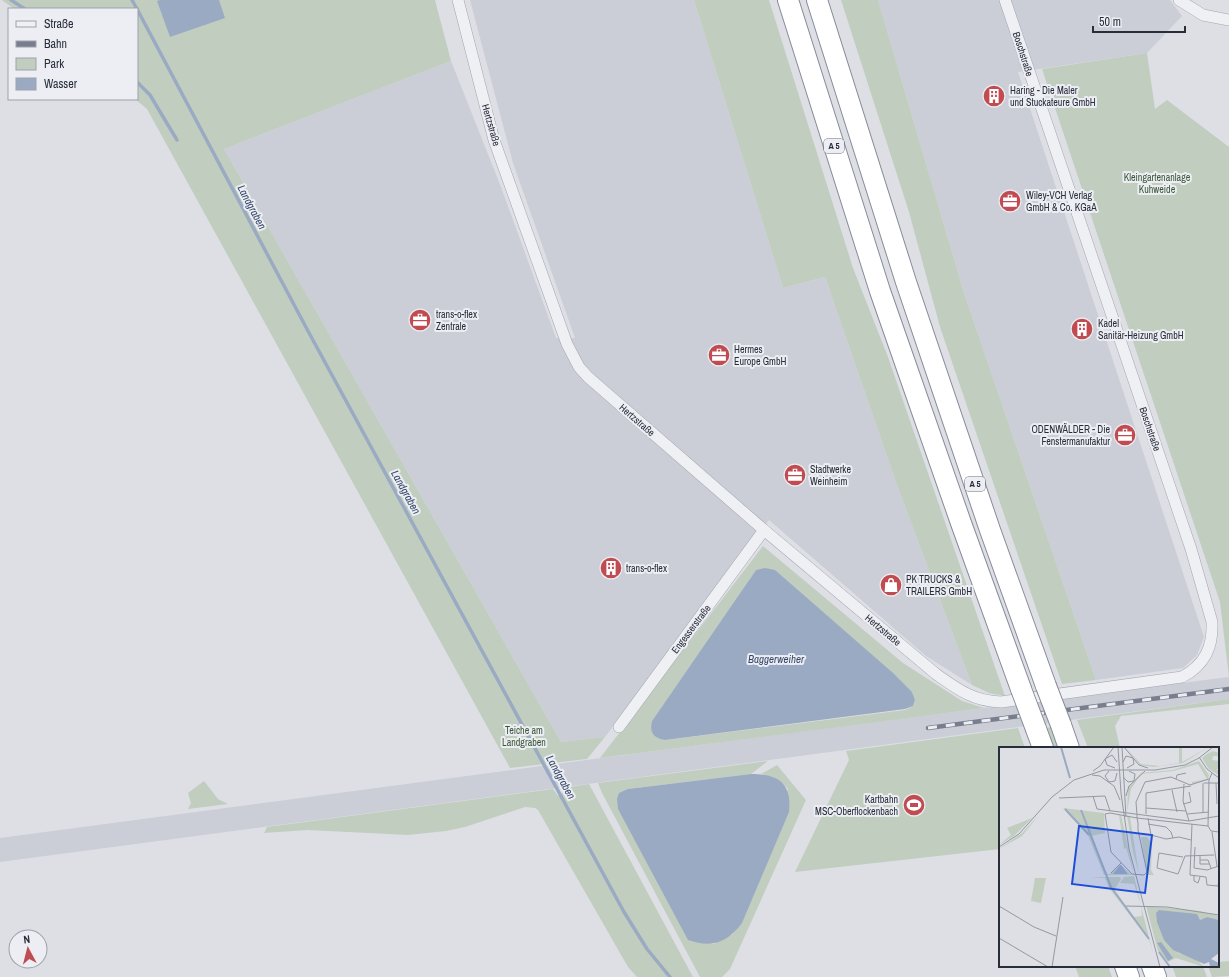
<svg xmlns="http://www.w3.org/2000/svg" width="1229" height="977" viewBox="0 0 1229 977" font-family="'Archivo Narrow',sans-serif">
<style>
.built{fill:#cbced6}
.green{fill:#c1cebf;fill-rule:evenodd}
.water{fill:#9baac3}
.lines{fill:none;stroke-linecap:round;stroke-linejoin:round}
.stream{stroke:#9baac3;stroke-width:3.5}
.street-casing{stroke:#a3a6ae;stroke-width:12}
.highway-casing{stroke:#868c9a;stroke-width:22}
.street{stroke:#eff0f4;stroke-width:11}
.highway{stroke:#fff;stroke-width:20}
.rail-casing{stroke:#787e8d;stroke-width:4.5}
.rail{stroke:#eceef3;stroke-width:3;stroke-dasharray:9;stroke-linecap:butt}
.highway-bridge-casing{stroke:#868c9a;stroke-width:22;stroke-linecap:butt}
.highway-bridge{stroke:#fff;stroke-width:20}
.labels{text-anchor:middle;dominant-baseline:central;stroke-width:4;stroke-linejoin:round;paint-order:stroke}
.shield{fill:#eceef3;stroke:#636772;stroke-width:1}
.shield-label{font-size:9px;font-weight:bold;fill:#282d3a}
.street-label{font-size:10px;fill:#282d3a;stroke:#eceef3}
.poi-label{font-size:10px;fill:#282d3a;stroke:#eceef3;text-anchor:start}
.park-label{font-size:10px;fill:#395537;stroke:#eceef3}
.water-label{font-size:11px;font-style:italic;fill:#36486a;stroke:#eceef3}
.inset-river{fill:none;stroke:#9baac3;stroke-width:2}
.inset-road{fill:none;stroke:#9598a1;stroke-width:1}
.view{fill:#1d4ed8;fill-opacity:0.15;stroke:#1d4ed8;stroke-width:2}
.inset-edge{fill:none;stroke:#282d3a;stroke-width:2}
</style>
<rect width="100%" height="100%" fill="#dddfe5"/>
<g class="built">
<path d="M470,0H694L783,288L825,277L897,485L972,685L926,656L769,520L605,737L561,742L224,149L451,61L501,187L556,338H575L513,163Z"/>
<path d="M878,0H1170L1182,16L1147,53L1018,72L1204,637L1197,655L1183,668L1096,680L964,293Z"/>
<path d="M1229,677V699L0,862V838L842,726Z"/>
</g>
<g class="green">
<path d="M2,0H435L451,61L224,149L561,742L605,737L587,759L510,768L147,109L135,99H137V9H14Z"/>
<path d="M694,0H769L853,268L888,357L1005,696L989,693L972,685L897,485L825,277L783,288Z"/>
<path d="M841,0H878L964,293L1096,680L1062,684L940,327L909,212Z"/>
<path d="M1147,53L1155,109L1167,100L1229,147V677L1220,602L1042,69Z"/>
<path d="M763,546L903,663L962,701L984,708L600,758ZM756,570L912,692L915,700L913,706L905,710L665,740C654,738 650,733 652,721Z"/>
<path d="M1229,699V704L1121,716L1115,726L1120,748H1088L1077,720Z"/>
<path d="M1052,727L1060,748H1053L1045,728Z"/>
<path d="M1018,728L1025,748H1000V849L795,872L849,760L846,751Z"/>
<path d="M768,761L751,774L628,789L713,944L733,934L788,789C780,780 772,776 761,774L777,765L806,800L730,969L722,977H700L602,793L598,783Z"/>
<path d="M204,781L218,799L228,804L188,809L191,803L188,793Z"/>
<path d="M589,784L693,977H637L628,967L538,810L535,808L525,807L465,827L446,831L408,835L308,830L264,833L267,827L553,789L558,796L570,787Z"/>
<path d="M1229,961V976L1212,977L1208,966H1218V962Z"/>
<path d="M1075,966H1108L1112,977H1079Z"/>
<path d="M1172,966H1203L1207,977H1176Z"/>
</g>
<g class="water">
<path d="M160,0H219L225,18L170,37L157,1Z"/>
<path d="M765,568L775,570L893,673L912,692L915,700L913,706L905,709L665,740C654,738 649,733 652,721L756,570Z"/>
<path d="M751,774C778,774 792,783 789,812L742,923C727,943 712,948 688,940L618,809L617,799L619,793L628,789Z"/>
</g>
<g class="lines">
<g class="stream">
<path d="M11,0L25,9"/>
<path d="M132,0L137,9"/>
<path d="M137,9L308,331L624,912L647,949L670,977"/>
<path d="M137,82L150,95L177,140"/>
</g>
<g class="street-casing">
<g id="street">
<path d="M458,0L494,140L567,344L579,367L588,377L764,530L936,674C959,690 973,701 1001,702L1182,677C1205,665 1213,647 1212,622L1191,549L1005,0"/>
<path d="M1179,0L1203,15L1229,20"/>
<path d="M619,727L764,530"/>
</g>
</g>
<g class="highway-casing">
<g id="highway">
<path d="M788,0L880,291L961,523L1021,689"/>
<path d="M817,0L906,282L990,530L1046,686"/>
<path d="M1061,725L1069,748"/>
<path d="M1036,729L1043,748"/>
<path d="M1125,966L1129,977"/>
<path d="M1152,966L1156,977"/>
</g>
</g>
<use href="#street" class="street"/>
<use href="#highway" class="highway"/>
<g class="rail-casing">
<path id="rail" d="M928,728L1229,689"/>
</g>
<use href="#rail" class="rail"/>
<g class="highway-bridge-casing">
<g id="highway-bridge">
<path d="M1046,686L1061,725"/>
<path d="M1021,689L1036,729"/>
</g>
</g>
<use href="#highway-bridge" class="highway-bridge"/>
</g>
<defs>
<g id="building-disc" transform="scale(1.15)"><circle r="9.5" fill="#c04c51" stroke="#eceef3"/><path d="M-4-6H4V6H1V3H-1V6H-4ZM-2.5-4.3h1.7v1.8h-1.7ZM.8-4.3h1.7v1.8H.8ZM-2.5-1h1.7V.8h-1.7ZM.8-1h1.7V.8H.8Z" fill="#fff"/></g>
<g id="office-disc" transform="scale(1.15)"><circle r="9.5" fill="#c04c51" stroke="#eceef3"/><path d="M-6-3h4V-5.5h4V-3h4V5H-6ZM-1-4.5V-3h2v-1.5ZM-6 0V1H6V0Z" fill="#fff"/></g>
<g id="shop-disc" transform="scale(1.15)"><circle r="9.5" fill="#c04c51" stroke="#eceef3"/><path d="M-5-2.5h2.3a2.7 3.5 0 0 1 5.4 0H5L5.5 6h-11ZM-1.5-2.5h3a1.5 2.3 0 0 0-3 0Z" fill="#fff"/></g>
<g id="stadium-disc" transform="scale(1.15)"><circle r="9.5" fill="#c04c51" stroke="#eceef3"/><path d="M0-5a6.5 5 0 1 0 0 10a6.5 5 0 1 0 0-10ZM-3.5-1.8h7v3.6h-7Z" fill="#fff"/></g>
</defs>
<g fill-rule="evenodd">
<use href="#building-disc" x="994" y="96"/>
<use href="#office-disc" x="1010" y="201"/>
<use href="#office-disc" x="420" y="320"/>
<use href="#building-disc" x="1082" y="329"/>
<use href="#office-disc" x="719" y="355"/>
<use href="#office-disc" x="1125" y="435"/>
<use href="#office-disc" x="795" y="475"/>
<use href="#building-disc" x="611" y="568"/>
<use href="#shop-disc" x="891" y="585"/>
<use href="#stadium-disc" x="914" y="805"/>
</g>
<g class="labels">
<g class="shield">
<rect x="824" y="139" width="20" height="14" rx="3"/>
<rect x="965" y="477" width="20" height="14" rx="3"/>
</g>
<g class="shield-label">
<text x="834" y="146">A 5</text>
<text x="975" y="484">A 5</text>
</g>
<g class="street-label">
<text transform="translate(1023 54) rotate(72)">Boschstraße</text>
<text transform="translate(491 125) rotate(74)">Hertzstraße</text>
<text transform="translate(637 420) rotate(41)">Hertzstraße</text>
<text transform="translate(1150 429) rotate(71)">Boschstraße</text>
<text transform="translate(691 629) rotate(-53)">Engesserstraße</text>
<text transform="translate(883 630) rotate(40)">Hertzstraße</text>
</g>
<g class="poi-label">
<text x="1010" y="90">Haring - Die Maler<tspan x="1010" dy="12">und Stuckateure GmbH</tspan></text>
<text x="1026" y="195">Wiley-VCH Verlag<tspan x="1026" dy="12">GmbH &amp; Co. KGaA</tspan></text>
<text x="436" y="314">trans-o-flex<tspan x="436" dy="12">Zentrale</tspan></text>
<text x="1098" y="323">Kadel<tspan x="1098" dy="12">Sanitär-Heizung GmbH</tspan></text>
<text x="734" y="349">Hermes<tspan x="734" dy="12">Europe GmbH</tspan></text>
<text x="1110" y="429" text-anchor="end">ODENWÄLDER - Die<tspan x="1110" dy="12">Fenstermanufaktur</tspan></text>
<text x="810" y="469">Stadtwerke<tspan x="810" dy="12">Weinheim</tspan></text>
<text x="626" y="568">trans-o-flex</text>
<text x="906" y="579">PK TRUCKS &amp;<tspan x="906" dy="12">TRAILERS GmbH</tspan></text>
<text x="898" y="799" text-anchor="end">Kartbahn<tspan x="898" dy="12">MSC-Oberflockenbach</tspan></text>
</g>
<g class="park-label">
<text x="1157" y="177">Kleingartenanlage<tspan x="1157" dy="12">Kuhweide</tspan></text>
<text x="524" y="730">Teiche am<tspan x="524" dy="12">Landgraben</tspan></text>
</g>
<g class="water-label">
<text transform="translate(252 207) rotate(62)">Landgraben</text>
<text transform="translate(406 492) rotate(61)">Landgraben</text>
<text x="776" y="659">Baggerweiher</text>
<text transform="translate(561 777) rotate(61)">Landgraben</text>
</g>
</g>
<g transform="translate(999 747)">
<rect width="220" height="220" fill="#dddfe5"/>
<path d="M126,0L142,17L161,19L180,16V0H183V15L210,0L184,16L155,20L141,18ZM216,0L208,7L214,4L220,6V9H214L213,13L220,14V21L217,23H220V28L210,22L203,11ZM200,14L210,28L209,32L208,33L193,37V35L208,32L199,17L174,24L142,27L132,42L128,65L129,41L142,26L174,23ZM64,61L105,66L106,86L92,89L108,127H111L121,117L133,128H105L88,86ZM121,118L128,125L129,127H114ZM40,68L23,89L0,102L23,86ZM120,68H122L135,127L127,101L125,102ZM128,69L131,70L140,127L134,105ZM33,71L15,89L0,98L12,88L8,81ZM142,90H148L153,97L152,123L155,128H148ZM135,129L142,158L135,137L121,136L125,130ZM90,130H121L122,132L115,143L135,170L143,169L142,159L154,206L150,193L110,141L106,131ZM36,131H47L42,156L32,154ZM147,159L201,164L220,169V173L208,170L201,173L197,168L160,163L179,206L196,211L205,220L177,211L169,215L159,204Z" fill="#c1cebf" fill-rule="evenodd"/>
<path d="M121,118H122L129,127H114ZM160,163L198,167L201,173L208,170L220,173V206L212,212L220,216V220L211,219L210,215L205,217L174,203L165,193L158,175L157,166ZM162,195L174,211L169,214L158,196Z" fill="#9baac3"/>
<path class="inset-river" d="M62,0L71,31M66,62L90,88M82,63L112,140L150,192M160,205L171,220"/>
<path class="inset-road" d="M119,0L122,46L130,102L161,220M123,0L127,70M125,0L140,18L149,21M200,10L208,22L220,31M124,15L127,9L134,11L135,17L128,21M116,21L108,18L106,12L113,8L118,15M156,23L186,18L200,11L214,0M94,24L101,19L115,0M110,24L106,29L110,35L116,34L118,26M93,28L101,29L115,39L121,53M124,30L129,35L135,34L136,27L130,24M177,32L178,28L187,26M204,36V65M205,36H220M217,36L218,57M185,37L184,54L190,74M173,43L178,65M94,49L98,62L190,74L220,69M127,49L130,39L146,24M60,51L106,49L111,64M184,57L192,55L190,45M147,61L187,64M147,67V46L192,39M188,67L210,65M149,71L152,88L167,92L180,90L192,93M149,77L167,80L172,85L174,91M193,77L191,128L207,130L208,138L219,139L220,133M209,79L138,71L111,66L106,67L112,105L133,127L145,128L148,125L139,83V76L138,71V68L137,55L146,35L172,30L191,38L210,32M209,79L210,33L213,26M209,79L212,84L220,85M213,85L218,119M0,100L20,87L53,50L75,33L105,23H156M196,100L195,121L208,123L220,119M201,108V117H210M184,110L160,106L158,121L179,127L186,109L215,108M201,113H209L212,121M112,126L122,116M195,129V134L199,136L201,130M0,159L35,180L57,189M127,159L168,160L220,168M0,191L49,220M53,220L64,150"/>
<path class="view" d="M80,79L153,88L146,146L73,137Z"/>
<rect width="220" height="220" class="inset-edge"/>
</g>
<rect x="8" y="8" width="130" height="92" fill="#eceef3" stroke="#9ea1a9"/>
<rect x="16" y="21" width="20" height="6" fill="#eff0f4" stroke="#9ea1a9"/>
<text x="44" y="28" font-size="12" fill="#282d3a">Straße</text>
<rect x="16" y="41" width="20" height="6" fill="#787e8d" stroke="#9ea1a9"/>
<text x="44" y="48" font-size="12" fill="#282d3a">Bahn</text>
<rect x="16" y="58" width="20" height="12" fill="#c1cebf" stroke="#9ea1a9"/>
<text x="44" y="68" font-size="12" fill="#282d3a">Park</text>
<rect x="16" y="78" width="20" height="12" fill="#9baac3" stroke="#9ea1a9"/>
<text x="44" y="88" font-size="12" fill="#282d3a">Wasser</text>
<g transform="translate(28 949) rotate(353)"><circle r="19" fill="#eceef3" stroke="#9ea1a9"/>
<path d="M0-3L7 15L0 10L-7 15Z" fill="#c04c51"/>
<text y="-6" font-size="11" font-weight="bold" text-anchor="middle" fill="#282d3a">N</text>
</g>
<path d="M1093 26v6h92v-6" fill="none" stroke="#282d3a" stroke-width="2"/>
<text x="1099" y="26" font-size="12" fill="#282d3a" stroke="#eceef3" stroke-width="3" paint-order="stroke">50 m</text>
</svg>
